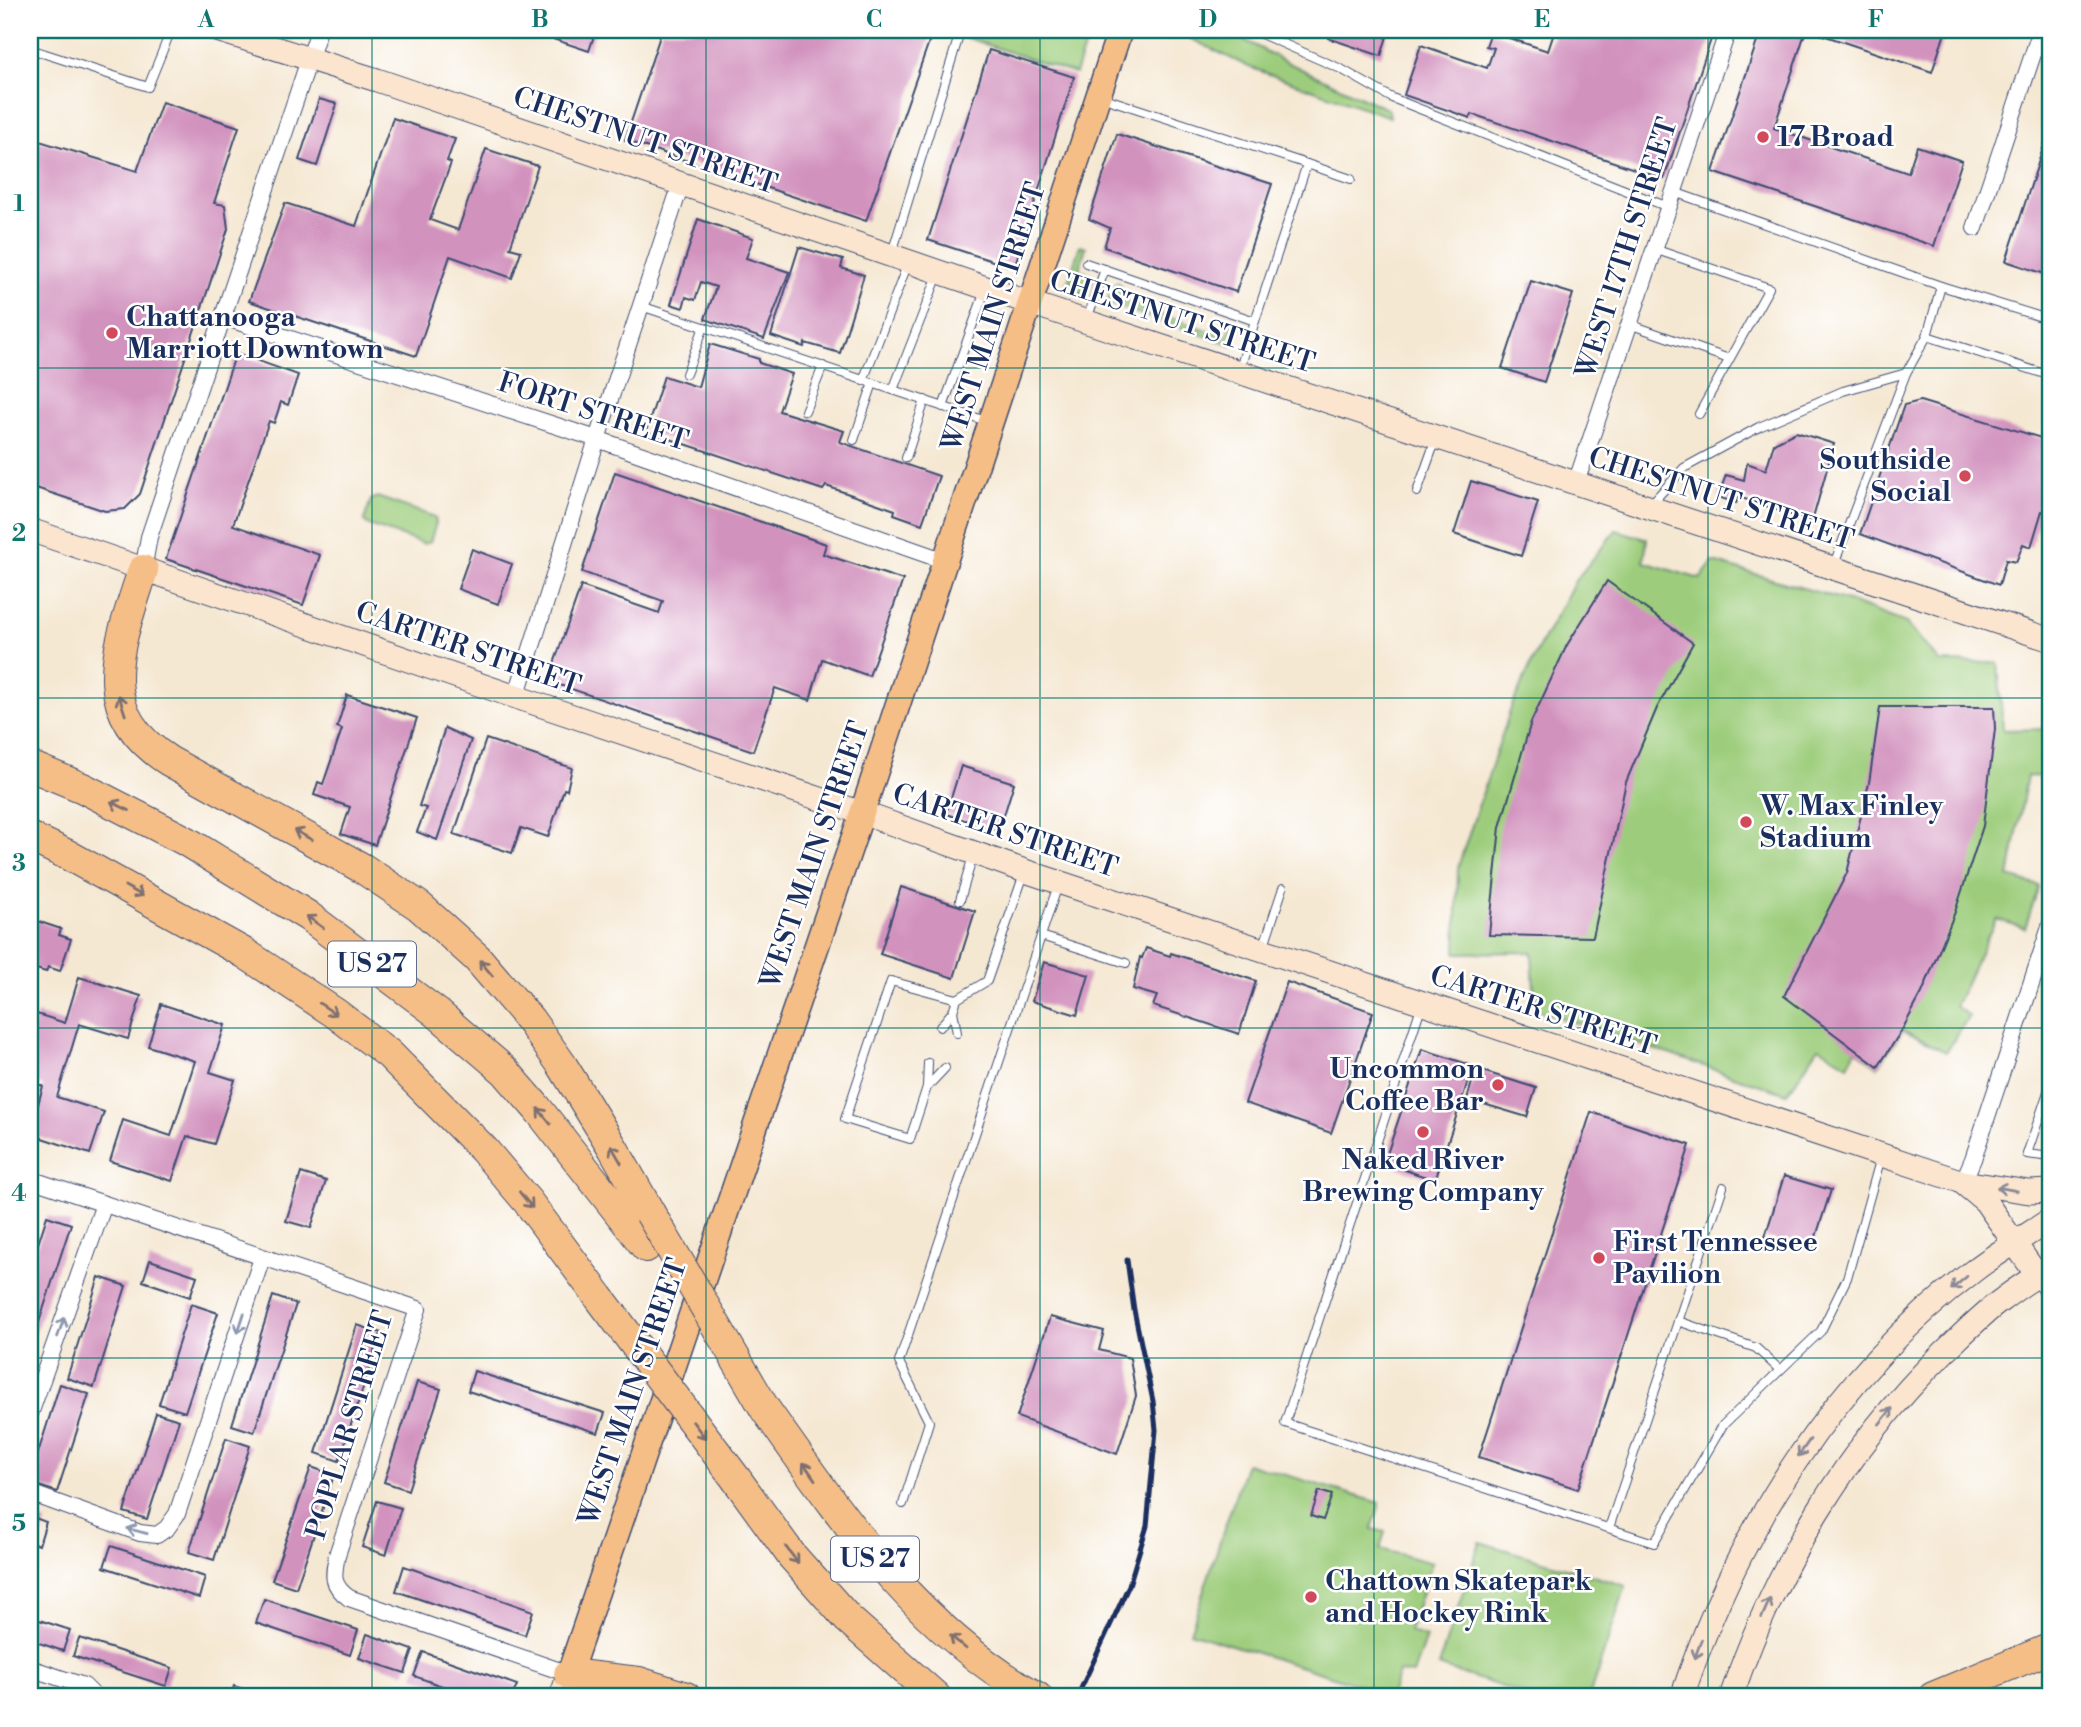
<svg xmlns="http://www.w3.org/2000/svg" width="2081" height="1727" viewBox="0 0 2081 1727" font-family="'Libre Bodoni',serif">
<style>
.green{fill:#9dcd7c;stroke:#5c7e6d;stroke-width:2}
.building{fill:#d292be}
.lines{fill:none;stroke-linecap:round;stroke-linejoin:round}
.lane-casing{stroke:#3c4b70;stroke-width:10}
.street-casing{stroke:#3c4b70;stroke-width:18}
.secondary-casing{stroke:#3c4b70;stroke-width:25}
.primary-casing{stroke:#3c4b70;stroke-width:27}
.highway-casing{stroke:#3c4b70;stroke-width:32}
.lane{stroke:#fff;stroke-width:8}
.street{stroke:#fff;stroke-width:16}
.secondary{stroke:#fbe5cf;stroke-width:23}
.primary{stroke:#f6be87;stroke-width:24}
.highway{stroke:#f6be87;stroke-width:30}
.rail{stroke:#1b2f5e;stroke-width:5}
.highway-bridge-casing{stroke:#3c4b70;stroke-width:32;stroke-linecap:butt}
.highway-bridge{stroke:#f6be87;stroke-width:30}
.oneway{stroke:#7e6f70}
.oneway2{stroke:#8b8a96}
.oneway3{stroke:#8d97ae}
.grid{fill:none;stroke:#0f766e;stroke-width:2;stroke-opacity:0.55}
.poi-dot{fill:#d1495b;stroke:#fff;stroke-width:2.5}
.labels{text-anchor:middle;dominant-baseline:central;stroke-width:5;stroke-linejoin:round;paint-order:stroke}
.shield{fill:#fff;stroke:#5f6d8e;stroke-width:2}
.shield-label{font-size:26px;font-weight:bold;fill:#1b2f5e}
.poi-label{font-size:28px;font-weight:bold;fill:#1b2f5e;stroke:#fff;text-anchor:start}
.street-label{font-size:28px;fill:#1b2f5e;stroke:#fff}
.neatline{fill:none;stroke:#0f766e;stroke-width:2.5}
.grid-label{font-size:23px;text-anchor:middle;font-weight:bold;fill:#0f766e}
</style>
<rect width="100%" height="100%" fill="#fff"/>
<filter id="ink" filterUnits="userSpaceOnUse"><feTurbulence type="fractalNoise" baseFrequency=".0143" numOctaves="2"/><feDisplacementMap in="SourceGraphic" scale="14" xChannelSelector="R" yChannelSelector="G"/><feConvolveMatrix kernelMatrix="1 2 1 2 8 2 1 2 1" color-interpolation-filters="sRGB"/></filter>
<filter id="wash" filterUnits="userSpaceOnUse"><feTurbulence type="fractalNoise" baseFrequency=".00686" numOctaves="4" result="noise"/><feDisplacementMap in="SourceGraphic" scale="28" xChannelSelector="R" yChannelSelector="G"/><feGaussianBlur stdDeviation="1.57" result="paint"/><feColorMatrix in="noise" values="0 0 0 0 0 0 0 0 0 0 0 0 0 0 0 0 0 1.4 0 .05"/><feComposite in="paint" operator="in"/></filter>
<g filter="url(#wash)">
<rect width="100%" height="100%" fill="#f5e8d3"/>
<g class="green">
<path d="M943,30H1090L1075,74Z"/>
<path d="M1173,30H1226L1280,59L1389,110L1390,117L1249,67Z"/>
<path d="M1080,245L1086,247L1079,270L1091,274L1093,279L1087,296L1066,289Z"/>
<path d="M1117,282L1121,285L1119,300L1227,337L1232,324L1236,322L1239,327L1232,345L1107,303L1113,286Z"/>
<path d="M1262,333L1277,338L1270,357L1253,352L1258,336Z"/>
<path d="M377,497L435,517L436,523L430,542L424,544L366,524L364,520L371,500Z"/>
<path d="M1616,530L1647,539L1644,562L1700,579L1713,562L1848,601L1906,623L1940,662L1998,663L2003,730L2049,729L2048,777L2027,776L2009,877L2039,886L2025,928L1996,919L1955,1006L1969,1016L1946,1052L1903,1030L1878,1067L1856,1050L1848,1065L1819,1047L1787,1094L1535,1009L1532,952L1456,953L1458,867L1511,708L1537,651L1575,581Z"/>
<path d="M1246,1463L1380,1503L1372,1529L1385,1532L1380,1549L1432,1563L1409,1631L1426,1637L1413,1674L1399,1672L1391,1695L1190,1632Z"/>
<path d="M1480,1542L1626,1586L1589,1697H1534L1438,1666Z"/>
</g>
<g id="blocks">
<g class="building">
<path d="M526,30H596L589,51Z"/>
<path d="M662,30H911L931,36L866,221L625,140Z"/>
<path d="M1330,30H1389L1381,56L1328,38Z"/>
<path d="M1555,30H1714L1664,179L1472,114L1470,118L1404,95L1421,45L1487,68L1494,48L1486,46L1491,32L1548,51Z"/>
<path d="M1761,30H1806L1774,128L1908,173L1917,146L1962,161L1934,246L1713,172Z"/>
<path d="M1808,30H1875L1886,33L1887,30H1946L1932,72Z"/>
<path d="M989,50L1074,77L1014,268L928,240Z"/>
<path d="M319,99L337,104L317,166L299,160Z"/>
<path d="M162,102L239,127L214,203L225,205L228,229L140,494L125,509L105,511L30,486V138L137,171Z"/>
<path d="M393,118L455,139L447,161L451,163L430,220L458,230L486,149L538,166L510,248L521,251L512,278L450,256L416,356L249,301L285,203L356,226Z"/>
<path d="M2051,124V276L2006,261Z"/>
<path d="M1117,134L1272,184L1236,292L1104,247L1110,228L1089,219Z"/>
<path d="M698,219L753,238L746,258L789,272L764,339L705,319L716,287L701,282L695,300L686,297L683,308L671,304Z"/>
<path d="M799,247L843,260L841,268L864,275L840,353L805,343L804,347L771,336Z"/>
<path d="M1531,281L1573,294L1544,382L1502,368Z"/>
<path d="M710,344L759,359V363L792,374L779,411L844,431L840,442L939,476L922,524L894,514L895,510L826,486L823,490L646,431L664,376L698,387Z"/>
<path d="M236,353L298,375L288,405L281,402L274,423L269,421L233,525L320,555L303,605L166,559Z"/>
<path d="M1920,401L2051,441V514L2042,511L2031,547L2023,544L2016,562L2006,560L1999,585L1860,534L1904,405Z"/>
<path d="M1796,432L1834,444L1812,522L1739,497L1736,503L1718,497L1726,475L1744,480L1747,463L1766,470L1774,443Z"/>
<path d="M615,472L826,544L823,554L903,580L869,676L822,659L810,700L775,688L753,751L548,681L581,586L659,613L663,601L582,572Z"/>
<path d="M1471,481L1538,502L1521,556L1454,534Z"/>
<path d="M472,549L512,564L498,604L458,589Z"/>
<path d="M1607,581L1693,643L1657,708L1626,782L1593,937L1489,935L1500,827L1531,722L1567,645Z"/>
<path d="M347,695L417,718L375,845L341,834L350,807L314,795L318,782L323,784L342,729L337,727Z"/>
<path d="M1880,707H1994L1995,729L1983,826L1955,912L1922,993L1902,1030L1878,1067L1784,996L1847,873L1869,783Z"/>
<path d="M445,728L471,740L437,840L417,832L426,808L419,806Z"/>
<path d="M486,739L572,768L567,790L564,789L548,837L521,828L512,853L454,834Z"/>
<path d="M961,766L1014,783L999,831L946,814Z"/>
<path d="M901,887L975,911L954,978L880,954Z"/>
<path d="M34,920L61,929L59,935L71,939L60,971L48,967L46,972L30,967V925L32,926Z"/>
<path d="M1146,948L1170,956L1171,953L1256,981L1239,1034L1153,1006L1157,996L1133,989L1140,957L1142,958Z"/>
<path d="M1044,962L1089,975L1077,1015L1032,1001Z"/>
<path d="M79,977L141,996L128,1039L79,1024L57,1097L104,1112L90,1154L30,1134L43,1086L30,1081V1036L37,1014L65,1023Z"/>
<path d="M1287,982L1373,1012L1331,1133L1245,1103Z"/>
<path d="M161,1004L225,1025L210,1072L235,1080L214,1144L187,1136L172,1181L110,1161L123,1120L171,1136L195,1061L148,1046Z"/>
<path d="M1422,1049L1473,1066L1435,1180L1384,1163Z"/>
<path d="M1476,1069L1536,1088L1527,1117L1467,1099Z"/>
<path d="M1591,1112L1690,1145L1578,1489L1479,1457Z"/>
<path d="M301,1173L326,1181L311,1228L286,1221Z"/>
<path d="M1784,1176L1831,1190L1812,1249L1765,1237Z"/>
<path d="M47,1216L71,1224L30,1350V1269Z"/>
<path d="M150,1260L197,1276L190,1297L143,1281Z"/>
<path d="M99,1277L126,1286L94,1387L67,1378Z"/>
<path d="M273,1296L296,1304L254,1432L232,1425Z"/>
<path d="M191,1304L218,1313L185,1412L159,1404Z"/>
<path d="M1050,1317L1104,1331L1099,1350L1130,1358L1136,1396L1117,1454L1017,1417Z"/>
<path d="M357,1325L381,1333L339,1461L316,1453Z"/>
<path d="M474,1371L605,1413L598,1433L468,1391Z"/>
<path d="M417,1382L441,1389L408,1490L384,1482Z"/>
<path d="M60,1384L89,1394L57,1492L30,1483V1478Z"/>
<path d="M156,1413L179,1420L147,1519L124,1512Z"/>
<path d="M226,1438L250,1446L214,1560L189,1552Z"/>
<path d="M311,1467L334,1475L296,1588L272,1580Z"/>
<path d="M1319,1491L1332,1495L1323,1520L1311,1516Z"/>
<path d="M377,1501L401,1508L386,1555L362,1547Z"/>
<path d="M30,1516L46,1522L39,1545L30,1542Z"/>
<path d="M111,1546L205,1577L199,1598L104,1567Z"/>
<path d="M404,1566L533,1611L525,1635L396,1591Z"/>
<path d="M264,1599L358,1630L350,1655L256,1623Z"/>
<path d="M30,1617L70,1630L63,1651L30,1640Z"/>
<path d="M367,1634L413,1650L405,1673L359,1658Z"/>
<path d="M79,1638L172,1668L166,1686L73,1656Z"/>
<path d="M423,1652L517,1685L512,1697H473L414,1676Z"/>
<path d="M234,1686L266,1697H230Z"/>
</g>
</g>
</g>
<g filter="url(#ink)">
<use href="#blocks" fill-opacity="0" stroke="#3c4b70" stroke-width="2"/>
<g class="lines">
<g class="lane-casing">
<g id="lane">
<path d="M1252,30L1341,69L1392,98L1668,207"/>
<path d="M30,49L148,87L171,30"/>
<path d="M1307,164L1351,179"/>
<path d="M1674,192L1941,286"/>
<path d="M1654,249L1769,288L1699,414"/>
<path d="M892,253L958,39"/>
<path d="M1086,263L1255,321L1307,164L1101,97"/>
<path d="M641,306L986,421"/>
<path d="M1087,319L1105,269"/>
<path d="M2051,320L1941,286L1927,336L2051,376"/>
<path d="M1629,324L1729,359"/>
<path d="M1240,368L1255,321"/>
<path d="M686,374L704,327"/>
<path d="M863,381L908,263"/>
<path d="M893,390L938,275"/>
<path d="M943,407L985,291"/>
<path d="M805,411L823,366"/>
<path d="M854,440L873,383"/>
<path d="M906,458L925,400"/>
<path d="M1417,492L1436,439"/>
<path d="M1650,505L1684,468L1759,427L1843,391L1906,373L1927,336"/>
<path d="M1833,567L1906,373"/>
<path d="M960,900L973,856"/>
<path d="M1041,936L1126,963"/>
<path d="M1263,948L1283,888"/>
<path d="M1422,1004L1285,1423L1654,1543L1723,1425L1821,1331L1847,1278L1881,1157"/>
<path d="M953,1011L957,1033"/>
<path d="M940,1027L953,1011L957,999"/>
<path d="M928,1063L927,1087L910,1139L845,1119L891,981L957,999L987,981L1024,874"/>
<path d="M2051,1083L2027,1154L2051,1157"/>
<path d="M927,1087L945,1068"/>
<path d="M1678,1321L1756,1348L1780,1370"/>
<path d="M903,1504L929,1422L899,1362L1058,885"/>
<path d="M1609,1528L1723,1187"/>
</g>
</g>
<g class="street-casing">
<g id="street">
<path d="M1975,228L2041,30"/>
<path d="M223,317L597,439L945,561"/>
<path d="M1576,483L1728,30"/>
<path d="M143,570L149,537L319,30"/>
<path d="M516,697L597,439L681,184"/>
<path d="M30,1179L418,1309L337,1555C333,1576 331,1585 349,1598L569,1674"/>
<path d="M1963,1182L1973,1159L2051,924"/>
<path d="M2037,1275L2051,1296"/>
<path d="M30,1414L104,1204"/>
<path d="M30,1493L140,1533L157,1535L167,1528L177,1514L262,1258"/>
<path d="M30,1668L84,1686L95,1697"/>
</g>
</g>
<g class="secondary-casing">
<g id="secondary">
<path d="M217,30L377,80L1030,303L2051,640"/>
<path d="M30,530L516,697L862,813L1025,871L1963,1182L2029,1192L2051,1191"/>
<path d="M1963,1183L1985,1201L2037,1275"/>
<path d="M561,1697L569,1674"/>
<path d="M1682,1697C1737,1530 1834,1376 1976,1269C2000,1251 2026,1236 2051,1219"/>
<path d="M1731,1697C1775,1568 1846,1448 1944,1352C1963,1334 1982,1314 2003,1299C2018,1287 2035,1277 2051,1266"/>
</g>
</g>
<g class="primary-casing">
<path id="primary" d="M569,1674L862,813L1120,30"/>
</g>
<g class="highway-casing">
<g id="highway">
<path d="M143,570C120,644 88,709 169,761L362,868L419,906L477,958L530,1020L562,1065L613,1148L650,1213"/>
<path d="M30,766L83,788L186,841L308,916L437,1013L505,1071L537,1108L646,1247"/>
<path d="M30,837L68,855L246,954L335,1013L389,1054L484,1150L528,1202L599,1297"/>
<path d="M765,1409C843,1519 917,1630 1037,1697"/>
<path d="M737,1480L792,1556L848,1619L936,1697"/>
<path d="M569,1674L639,1682L686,1697"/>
<path d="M1933,1697L2051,1648"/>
</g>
</g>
<use href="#lane" class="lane"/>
<use href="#street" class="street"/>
<use href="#secondary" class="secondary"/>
<use href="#primary" class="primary"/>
<use href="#highway" class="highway"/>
<path class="rail" d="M1077,1697L1129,1585L1147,1526L1156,1430L1153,1401L1134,1310L1127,1260"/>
<g class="highway-bridge-casing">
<g id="highway-bridge">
<path d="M650,1213L765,1409"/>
<path d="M599,1297L737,1480"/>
</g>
</g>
<use href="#highway-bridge" class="highway-bridge"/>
</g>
<defs><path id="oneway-shaft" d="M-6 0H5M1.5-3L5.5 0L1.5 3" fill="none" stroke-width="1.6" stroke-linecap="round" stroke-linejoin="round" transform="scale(1.75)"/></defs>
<g class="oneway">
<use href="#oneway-shaft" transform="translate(122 705) rotate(-108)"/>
<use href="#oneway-shaft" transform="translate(120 806) rotate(-154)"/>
<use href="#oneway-shaft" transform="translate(303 835) rotate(-151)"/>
<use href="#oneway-shaft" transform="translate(134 891) rotate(29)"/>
<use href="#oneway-shaft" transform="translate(315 922) rotate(-144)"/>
<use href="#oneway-shaft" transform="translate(486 968) rotate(-130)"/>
<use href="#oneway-shaft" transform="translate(328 1009) rotate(34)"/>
<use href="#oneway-shaft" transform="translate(544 1116) rotate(-129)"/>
<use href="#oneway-shaft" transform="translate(616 1154) rotate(-120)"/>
<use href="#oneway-shaft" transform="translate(526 1200) rotate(51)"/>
<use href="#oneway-shaft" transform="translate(699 1430) rotate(53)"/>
<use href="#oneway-shaft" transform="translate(809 1471) rotate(-125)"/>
<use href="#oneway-shaft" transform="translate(792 1555) rotate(52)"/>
<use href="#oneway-shaft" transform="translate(958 1642) rotate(-140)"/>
</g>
<g class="oneway2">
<use href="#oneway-shaft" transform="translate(2007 1189) rotate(-170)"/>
<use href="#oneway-shaft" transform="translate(1959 1283) rotate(140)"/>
<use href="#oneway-shaft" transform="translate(1886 1416) rotate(-51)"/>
<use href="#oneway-shaft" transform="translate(1804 1448) rotate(125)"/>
<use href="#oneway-shaft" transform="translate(1766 1608) rotate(-66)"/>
<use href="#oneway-shaft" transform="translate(1698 1649) rotate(110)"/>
</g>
<g class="oneway3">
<use href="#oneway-shaft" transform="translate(241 1323) rotate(108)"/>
<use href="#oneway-shaft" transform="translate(61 1327) rotate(-71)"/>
<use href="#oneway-shaft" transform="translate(137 1531) rotate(-165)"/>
</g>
</g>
<path class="grid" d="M372,30V1697M706,30V1697M1040,30V1697M1374,30V1697M1708,30V1697M30,368H2051M30,698H2051M30,1028H2051M30,1358H2051"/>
<g class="poi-dot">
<circle cx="1763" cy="137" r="7"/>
<circle cx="112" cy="333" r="7"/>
<circle cx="1965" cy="476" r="7"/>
<circle cx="1746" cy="822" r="7"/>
<circle cx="1498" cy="1085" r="7"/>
<circle cx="1423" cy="1132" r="7"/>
<circle cx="1599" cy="1258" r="7"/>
<circle cx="1311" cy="1597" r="7"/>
</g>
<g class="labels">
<g class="shield">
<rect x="328" y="941.5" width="88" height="45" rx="5"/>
<rect x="831" y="1536.5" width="88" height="45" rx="5"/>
</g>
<g class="shield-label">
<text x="372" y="964">US 27</text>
<text x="875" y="1559">US 27</text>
</g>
<g class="poi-label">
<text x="1777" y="137">17 Broad</text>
<text x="126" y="317">Chattanooga<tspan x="126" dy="32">Marriott Downtown</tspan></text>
<text x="1951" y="460" text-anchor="end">Southside<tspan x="1951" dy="32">Social</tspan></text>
<text x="1760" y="806">W. Max Finley<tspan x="1760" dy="32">Stadium</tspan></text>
<text x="1484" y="1069" text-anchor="end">Uncommon<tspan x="1484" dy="32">Coffee Bar</tspan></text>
<text x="1423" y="1160" text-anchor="middle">Naked River<tspan x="1423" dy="32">Brewing Company</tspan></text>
<text x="1613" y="1242">First Tennessee<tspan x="1613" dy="32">Pavilion</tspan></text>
<text x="1325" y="1581">Chattown Skatepark<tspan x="1325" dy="32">and Hockey Rink</tspan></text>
</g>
<g class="street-label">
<text transform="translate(645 141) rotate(19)">CHESTNUT STREET</text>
<text transform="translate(1627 248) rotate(-72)">WEST 17TH STREET</text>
<text transform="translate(994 317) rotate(-72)">WEST MAIN STREET</text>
<text transform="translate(1182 322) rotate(18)">CHESTNUT STREET</text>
<text transform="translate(593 412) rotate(18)">FORT STREET</text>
<text transform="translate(1721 499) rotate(18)">CHESTNUT STREET</text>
<text transform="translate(468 649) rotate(19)">CARTER STREET</text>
<text transform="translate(1005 831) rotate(19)">CARTER STREET</text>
<text transform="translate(815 855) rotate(-71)">WEST MAIN STREET</text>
<text transform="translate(1543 1011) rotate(18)">CARTER STREET</text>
<text transform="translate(633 1392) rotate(-71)">WEST MAIN STREET</text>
<text transform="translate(350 1425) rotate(-73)">POPLAR STREET</text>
</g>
</g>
<rect width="2081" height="1727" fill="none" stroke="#fff" stroke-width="77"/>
<rect x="38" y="38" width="2004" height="1650" class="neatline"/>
<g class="grid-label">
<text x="206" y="27">A</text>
<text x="540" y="27">B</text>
<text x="874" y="27">C</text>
<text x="1208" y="27">D</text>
<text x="1542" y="27">E</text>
<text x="1876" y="27">F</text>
<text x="19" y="211">1</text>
<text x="19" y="541">2</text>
<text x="19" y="871">3</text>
<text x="19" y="1201">4</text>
<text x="19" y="1531">5</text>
</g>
</svg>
